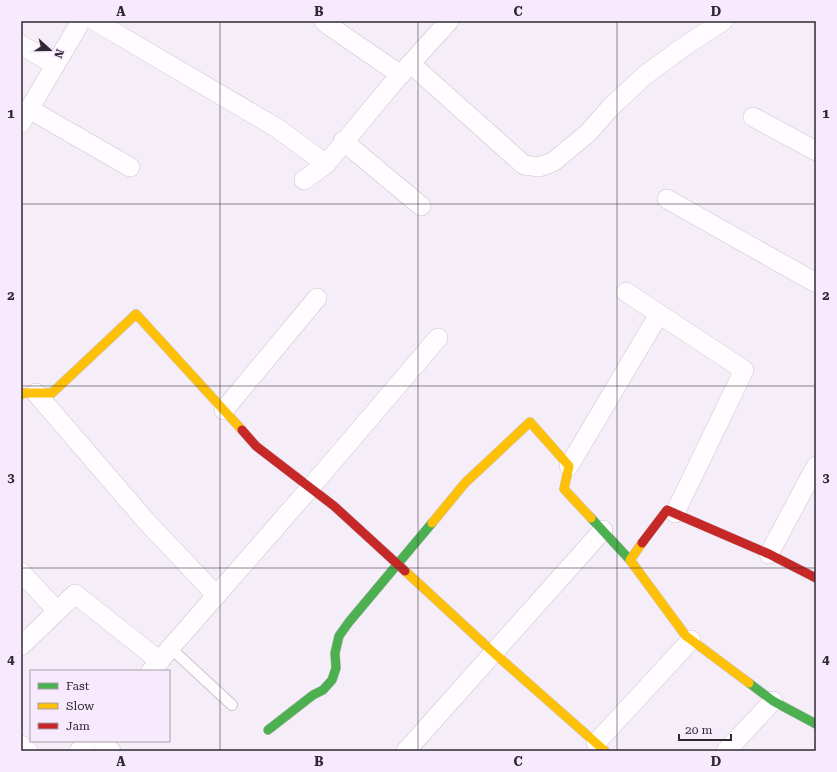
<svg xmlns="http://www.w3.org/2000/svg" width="837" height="772" viewBox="0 0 837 772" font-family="'Roboto Serif',serif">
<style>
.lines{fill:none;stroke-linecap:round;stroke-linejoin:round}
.lane-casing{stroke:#cbc4ce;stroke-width:12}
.street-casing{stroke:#cbc4ce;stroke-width:20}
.fast-casing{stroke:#cbc4ce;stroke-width:10}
.slow-casing{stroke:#cbc4ce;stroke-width:10}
.jam-casing{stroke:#cbc4ce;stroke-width:10}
.lane{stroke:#fefcfe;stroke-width:10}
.street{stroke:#fefcfe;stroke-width:19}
.fast{stroke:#4caf50;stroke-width:9}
.slow{stroke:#ffc107;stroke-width:9}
.jam{stroke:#c62828;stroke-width:9}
.grid{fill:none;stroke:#302833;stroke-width:1;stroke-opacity:0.55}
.neatline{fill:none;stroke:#302833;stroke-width:1.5}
.grid-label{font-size:13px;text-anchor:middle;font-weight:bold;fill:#302833}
</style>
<rect width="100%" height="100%" fill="#f5eef8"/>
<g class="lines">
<g class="lane-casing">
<path id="lane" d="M172,646L177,654L232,705"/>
</g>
<g class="street-casing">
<g id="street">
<path d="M95,21L277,128L326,164"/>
<path d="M324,21L328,25L401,75"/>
<path d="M21,45L55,65"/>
<path d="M411,64L524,165L539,167L553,162L588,133L611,107L644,76L682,48L723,21"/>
<path d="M29,109L130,167"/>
<path d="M753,117L816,151"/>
<path d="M21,123L81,21"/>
<path d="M343,141L421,206"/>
<path d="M304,180L326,164L393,83L449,21"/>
<path d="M667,199L816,283"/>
<path d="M626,292L744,370L675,513"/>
<path d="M36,393L146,521L216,595"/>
<path d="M224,410L317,298"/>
<path d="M569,466L659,314"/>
<path d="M769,554L816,466"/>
<path d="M21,572L57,611"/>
<path d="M21,646L75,594L160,661"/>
<path d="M151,671L172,646L310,488L438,338"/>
<path d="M100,741L111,751"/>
<path d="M596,743L691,640"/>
<path d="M21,745L28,751"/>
<path d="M79,751L88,741"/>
<path d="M406,751L603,530"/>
<path d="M726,751L773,701"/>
</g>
</g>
<g class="fast-casing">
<g id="fast">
<path d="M591,518L630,560"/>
<path d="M749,683L773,701L816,724"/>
<path d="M268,730L313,695L323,690L332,680L336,668L335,653L339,636L349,622L432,523"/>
</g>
</g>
<g class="slow-casing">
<g id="slow">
<path d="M21,395L23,393H52L136,314L242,430"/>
<path d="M432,523L465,483L530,422L569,466L564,489L591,518"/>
<path d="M642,543L630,560L686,636L749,683"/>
<path d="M405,571L494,653L605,751"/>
</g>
</g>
<g class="jam-casing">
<g id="jam">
<path d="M242,430L256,446L334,506L405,571"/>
<path d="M642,543L667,510L769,554L816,578"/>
</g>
</g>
<use href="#lane" class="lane"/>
<use href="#street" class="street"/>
<use href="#fast" class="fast"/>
<use href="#slow" class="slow"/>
<use href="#jam" class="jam"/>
</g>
<path class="grid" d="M220,21V751M418,21V751M617,21V751M21,204H816M21,386H816M21,568H816"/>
<rect width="837" height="772" fill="none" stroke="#f7eafc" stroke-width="44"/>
<rect x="30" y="670" width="140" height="72" fill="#f7eafc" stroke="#a79cac"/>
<rect x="38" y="683" width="20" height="6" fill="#4caf50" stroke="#a79cac"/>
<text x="66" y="690" font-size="12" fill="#302833">Fast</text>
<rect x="38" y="703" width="20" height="6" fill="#ffc107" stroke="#a79cac"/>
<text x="66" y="710" font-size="12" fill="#302833">Slow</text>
<rect x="38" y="723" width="20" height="6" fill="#c62828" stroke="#a79cac"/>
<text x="66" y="730" font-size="12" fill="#302833">Jam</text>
<g transform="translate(50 50) rotate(111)" stroke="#f7eafc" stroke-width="3" paint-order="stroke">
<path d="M0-3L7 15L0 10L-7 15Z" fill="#302833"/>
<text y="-6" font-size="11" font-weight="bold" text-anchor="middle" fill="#302833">N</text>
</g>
<path d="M679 734v6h52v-6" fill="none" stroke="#302833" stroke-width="2"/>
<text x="685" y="734" font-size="12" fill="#302833" stroke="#f7eafc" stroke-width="3" paint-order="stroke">20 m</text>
<rect x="22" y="22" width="793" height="728" class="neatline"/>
<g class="grid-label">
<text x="121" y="16">A</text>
<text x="319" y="16">B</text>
<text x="518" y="16">C</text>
<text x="716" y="16">D</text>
<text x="11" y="118">1</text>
<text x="826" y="118">1</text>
<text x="11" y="300">2</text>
<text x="826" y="300">2</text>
<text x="11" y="482">3</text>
<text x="826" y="482">3</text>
<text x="11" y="664">4</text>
<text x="826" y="664">4</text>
<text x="121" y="766">A</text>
<text x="319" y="766">B</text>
<text x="518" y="766">C</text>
<text x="716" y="766">D</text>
</g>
</svg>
